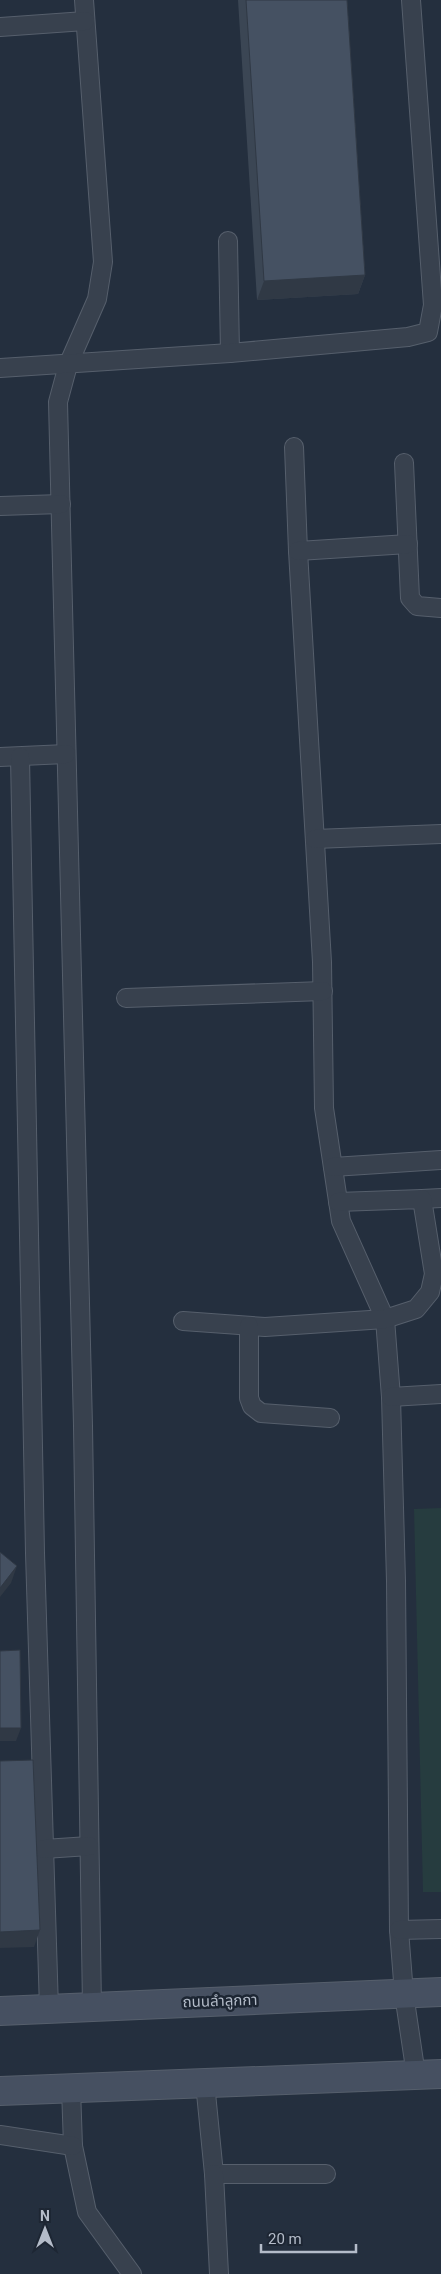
<svg xmlns="http://www.w3.org/2000/svg" width="441" height="2274" viewBox="0 0 441 2274" font-family="Roboto,'Noto Sans Thai',sans-serif">
<style>
.green{fill:#263c3f}
.lines{fill:none;stroke-linecap:round;stroke-linejoin:round}
.service-casing{stroke:#565f6c;stroke-width:20}
.secondary-casing{stroke:#565f6c;stroke-width:30}
.service{stroke:#38414e;stroke-width:18}
.secondary{stroke:#465061;stroke-width:28}
.wall{fill:#3b4654}
.shaded-wall{fill:#303945}
.building{fill:#455162;stroke:#303945}
.labels{text-anchor:middle;dominant-baseline:central;stroke-width:5;stroke-linejoin:round;paint-order:stroke}
.street-label{font-size:15px;fill:#b4bcc9;stroke:#1d2633}
</style>
<rect width="100%" height="100%" fill="#242f3e"/>
<path class="green" d="M441,1508V1892H423L414,1509Z"/>
<g class="lines">
<g class="service-casing">
<g id="service">
<path d="M84,0L103,262L97,299L68,365L58,402L83,1426L92,2007"/>
<path d="M0,27L85,21"/>
<path d="M228,241L230,353"/>
<path d="M0,368L230,353L408,337L428,332L433,305L411,0"/>
<path d="M294,447L298,551L322,962L324,1108L341,1221L385,1319L391,1397L396,1581L399,1930L404,1994L416,2075"/>
<path d="M404,463L410,598L417,606L441,608"/>
<path d="M0,506L61,504"/>
<path d="M298,551L408,544"/>
<path d="M0,757L66,754"/>
<path d="M20,757L35,1553L49,2009"/>
<path d="M315,839L441,834"/>
<path d="M126,998L323,991"/>
<path d="M333,1167L441,1160"/>
<path d="M422,1199L441,1198"/>
<path d="M183,1321L265,1327L385,1319L416,1309L430,1292L434,1274L422,1199L338,1202"/>
<path d="M249,1326V1398L252,1406L261,1413L330,1418"/>
<path d="M391,1397L441,1394"/>
<path d="M44,1849L89,1846"/>
<path d="M399,1930L441,1929"/>
<path d="M205,2083L214,2174H326"/>
<path d="M71,2088L73,2146L87,2212L132,2274"/>
<path d="M0,2135L73,2146"/>
<path d="M214,2174L219,2274"/>
</g>
</g>
<g class="secondary-casing">
<g id="secondary">
<path d="M0,2011L441,1992"/>
<path d="M0,2091L441,2074"/>
</g>
</g>
<use href="#service" class="service"/>
<use href="#secondary" class="secondary"/>
</g>
<path class="wall" d="M238,0H347L365,275L358,294L257,300Z"/>
<g class="shaded-wall">
<path d="M365,275L358,294L257,300L264,281Z"/>
<path d="M17,1566L11,1583L0,1597V1588Z"/>
<path d="M0,1728H21L16,1741H0Z"/>
<path d="M40,1930L34,1947L0,1948V1932Z"/>
</g>
<g class="building">
<path d="M246,0H347L365,275L264,281Z"/>
<path d="M0,1552L17,1566L0,1588Z"/>
<path d="M20,1650L21,1728H0V1651Z"/>
<path d="M33,1760L40,1930L0,1932V1761Z"/>
</g>
<g class="labels">
<g class="street-label">
<text transform="translate(220 2001) rotate(-2)">ถนนลำลูกกา</text>
</g>
</g>
<g transform="translate(45 2229)" stroke="#1d2633" stroke-width="4" paint-order="stroke">
<path d="M0-4L9 19L0 12L-9 19Z" fill="#b4bcc9"/>
<text y="-8" font-size="14" font-weight="bold" text-anchor="middle" fill="#b4bcc9">N</text>
</g>
<path d="M261 2244v8h95v-8" fill="none" stroke="#b4bcc9" stroke-width="2.5"/>
<text x="268" y="2244" font-size="15" fill="#b4bcc9" stroke="#1d2633" stroke-width="4" paint-order="stroke">20 m</text>
</svg>
